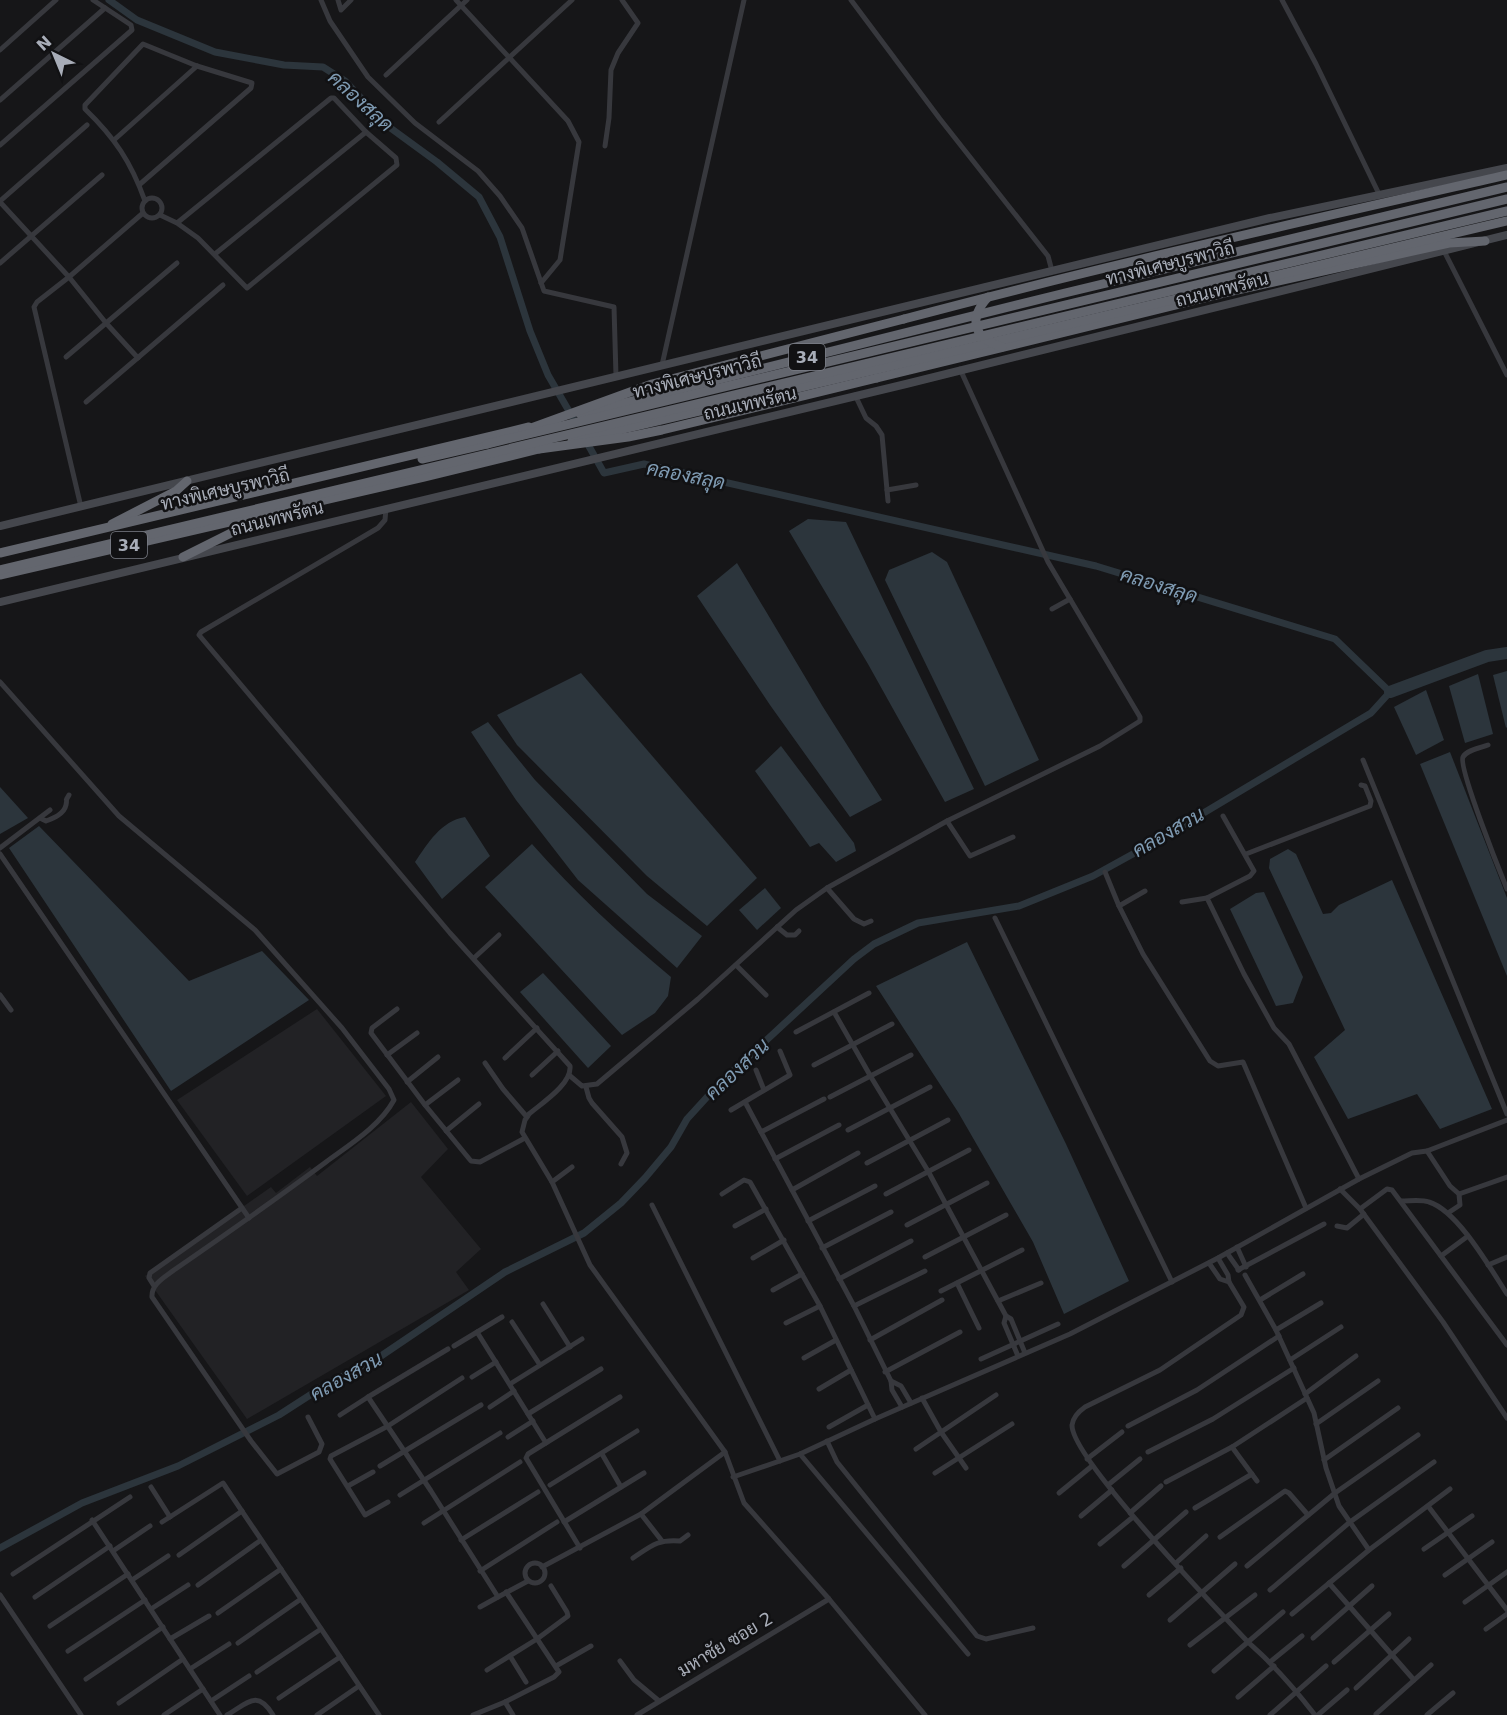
<svg xmlns="http://www.w3.org/2000/svg" width="1507" height="1715" viewBox="0 0 1507 1715" font-family="'DejaVu Sans',Sarabun,sans-serif">
<style>
.built{fill:#222225}
.water{fill:#2c353c}
.lines{fill:none;stroke-linecap:round;stroke-linejoin:round}
.canal{stroke:#2c353c;stroke-width:7}
.river{stroke:#2c353c;stroke-width:12}
.street{stroke:#37383d;stroke-width:5}
.secondary{stroke:#45474d;stroke-width:8}
.highway{stroke:#63666e;stroke-width:9}
.highway-bridge{stroke:#63666e;stroke-width:9}
.labels{text-anchor:middle;dominant-baseline:central;stroke-width:5;stroke-linejoin:round;paint-order:stroke}
.shield{fill:#111113;stroke:#7b7e86;stroke-width:1.5}
.shield-label{font-size:16px;font-weight:bold;fill:#a8adb8}
.street-label{font-size:18px;fill:#a8adb8;stroke:#111113}
.water-label{font-size:20px;font-style:italic;fill:#7f9bb3;stroke:#111113}
</style>
<rect width="100%" height="100%" fill="#161618"/>
<g class="built">
<path d="M317,1009L386,1096L247,1196L177,1100Z"/>
<path d="M411,1102L448,1149L421,1177L481,1249L456,1272L469,1290L247,1419L145,1276L271,1187L276,1193L310,1167L317,1176Z"/>
</g>
<g class="water">
<path d="M808,519L846,522L974,789L945,802L868,664L789,531Z"/>
<path d="M932,552L947,562L1039,760L985,786L885,580L889,570Z"/>
<path d="M737,563L823,707L882,800L850,817L770,705L697,596Z"/>
<path d="M1507,671V727L1506,728L1493,675Z"/>
<path d="M581,673L757,878L707,926L647,876L517,745L497,715Z"/>
<path d="M1478,674L1493,734L1465,743L1449,686Z"/>
<path d="M1426,690L1444,740L1416,755L1394,707Z"/>
<path d="M488,722L535,780L647,894L702,936L677,968L578,880L516,800L471,732Z"/>
<path d="M781,746L854,843L856,851L836,862L819,843L810,847L755,771Z"/>
<path d="M1450,752L1507,898V976L1420,764Z"/>
<path d="M0,787L28,818L0,834Z"/>
<path d="M465,817L490,856L442,899L415,862C428,843 441,821 465,817Z"/>
<path d="M39,826L189,981L262,951L309,1000L171,1091L9,848Z"/>
<path d="M532,844C575,893 621,935 671,977L668,996L655,1013L622,1035L485,887Z"/>
<path d="M1288,849L1296,854L1323,914L1331,913L1339,905L1392,880L1492,1109L1440,1129L1417,1094L1348,1119L1314,1057L1345,1030L1269,868L1270,859Z"/>
<path d="M765,888L781,908L757,930L739,910Z"/>
<path d="M1264,892L1303,977L1293,1003L1276,1006L1230,909L1256,893Z"/>
<path d="M967,942L1066,1144L1129,1281L1064,1314L1033,1242L958,1112L876,986Z"/>
<path d="M543,973L611,1046L588,1068L520,992Z"/>
</g>
<g class="lines">
<g class="canal">
<path d="M109,0L137,20L215,52L284,65L323,67L345,81L385,124L437,162L479,197L500,237L530,331L548,375L573,418"/>
<path d="M0,1548L82,1503L178,1466L279,1415L324,1386L381,1356L505,1272L584,1233L621,1203L645,1178L671,1147L687,1119L718,1085L854,959L874,944L918,923L1019,906L1093,876L1160,839L1371,713L1390,692L1335,639L1096,566L644,464L604,473L586,441"/>
</g>
<path class="river" d="M1390,692L1487,656L1507,653"/>
<g class="street">
<path d="M321,0L330,21L368,77L415,123L478,171L500,196L522,228L544,291L614,307L616,376"/>
<path d="M338,0L341,10L351,0"/>
<path d="M456,0L568,121L579,142L560,260L541,283"/>
<path d="M851,0L940,119L1048,256L1052,271"/>
<path d="M1282,0L1316,64L1379,194"/>
<path d="M0,50L56,0"/>
<path d="M386,75L467,0"/>
<path d="M0,100L105,8"/>
<path d="M439,122L572,0"/>
<path d="M114,140L197,66"/>
<path d="M0,145L132,30L131,25L93,0"/>
<path d="M605,146L609,118L611,70L618,53L638,23L622,0"/>
<path d="M139,185L251,88L252,83L197,66L143,44L85,105V109C115,138 131,162 145,201"/>
<circle cx="152" cy="208" r="10"/>
<path d="M0,201L87,125"/>
<path d="M0,202L69,277L106,323L138,358"/>
<path d="M160,215L177,223L198,238L247,288L397,165L396,158L366,132L334,98H331L177,223"/>
<path d="M1444,251L1507,375"/>
<path d="M215,254L366,132"/>
<path d="M0,263L102,175"/>
<path d="M66,357L177,263"/>
<path d="M662,365L744,0"/>
<path d="M855,395L866,418L876,426L882,435L888,501"/>
<path d="M86,402L223,285"/>
<path d="M887,490L916,485"/>
<path d="M81,507L34,307L37,302L69,277L143,213"/>
<path d="M386,508L385,520L378,528L201,632L199,635L450,933L570,1066C572,1084 542,1103 529,1114L525,1120L522,1132L552,1182L590,1265L725,1452L744,1503L829,1599L925,1715"/>
<path d="M1052,609L1070,599"/>
<path d="M0,682L119,816L255,930L342,1028L389,1089L394,1100C380,1126 349,1145 326,1162C276,1199 225,1235 174,1270C165,1277 151,1284 152,1297L251,1441L277,1474L319,1452L322,1444L308,1417"/>
<path d="M1488,745C1480,748 1467,750 1463,757C1458,767 1500,872 1507,889"/>
<path d="M1363,760L1507,1114"/>
<path d="M1223,816L1254,871L1250,876L1207,898L1244,974L1274,1028L1289,1044L1359,1179"/>
<path d="M40,818L46,821C54,818 64,814 66,805C68,795 64,804 69,795"/>
<path d="M947,821L970,856L1013,837"/>
<path d="M0,848L50,810"/>
<path d="M0,854L249,1218"/>
<path d="M1246,854L1370,806L1371,801L1365,786L1361,785"/>
<path d="M1105,872L1119,906L1143,954L1210,1061L1218,1066L1243,1062L1306,1208"/>
<path d="M827,888L854,919L864,924L871,921"/>
<path d="M1182,902L1207,898"/>
<path d="M1119,906L1145,891"/>
<path d="M995,918L1172,1282"/>
<path d="M777,927L787,935H795L799,931"/>
<path d="M474,958L499,935"/>
<path d="M736,965L766,995"/>
<path d="M0,995L11,1010"/>
<path d="M397,1009L372,1028L371,1033L425,1105L471,1161L480,1162L525,1138"/>
<path d="M834,1012L871,1077L928,1171L1006,1316L1011,1319L1025,1353"/>
<path d="M796,1032L869,993"/>
<path d="M387,1055L417,1033"/>
<path d="M505,1058L537,1028"/>
<path d="M485,1063L503,1089L527,1117"/>
<path d="M814,1065L892,1024"/>
<path d="M756,1070L764,1090"/>
<path d="M532,1075L558,1051"/>
<path d="M569,1075L582,1086L597,1084L698,999L796,910L827,888L947,821L1100,746L1140,721V717L1048,562L960,369"/>
<path d="M407,1082L438,1057"/>
<path d="M586,1087L589,1098L592,1103L622,1137L627,1153L621,1164"/>
<path d="M830,1097L911,1055"/>
<path d="M745,1102L854,1306L891,1381"/>
<path d="M425,1105L458,1080"/>
<path d="M731,1110L790,1075L780,1051"/>
<path d="M848,1130L930,1087"/>
<path d="M446,1131L479,1104"/>
<path d="M761,1132L824,1099"/>
<path d="M1427,1151L1507,1120"/>
<path d="M775,1159L839,1125"/>
<path d="M867,1163L948,1120"/>
<path d="M552,1182L572,1167"/>
<path d="M1340,1189L1360,1209L1443,1322L1507,1418"/>
<path d="M792,1190L858,1153"/>
<path d="M722,1194L744,1180L750,1182L820,1306L875,1419"/>
<path d="M886,1194L969,1150"/>
<path d="M1459,1194L1507,1177"/>
<path d="M1401,1201C1410,1201 1421,1199 1429,1202C1458,1211 1490,1268 1507,1294"/>
<path d="M652,1205L780,1461"/>
<path d="M1360,1209L1387,1189L1392,1190L1507,1345"/>
<path d="M808,1221L875,1186"/>
<path d="M907,1225L987,1183"/>
<path d="M735,1226L766,1209"/>
<path d="M1337,1226L1347,1228L1364,1214"/>
<path d="M1237,1247L1246,1267"/>
<path d="M822,1248L891,1212"/>
<path d="M1227,1253L1239,1270"/>
<path d="M1441,1256L1468,1236"/>
<path d="M925,1257L1006,1215"/>
<path d="M753,1258L784,1240"/>
<path d="M1209,1263L1220,1279L1229,1282L1228,1275L1218,1258"/>
<path d="M1488,1265L1507,1257"/>
<path d="M1238,1270L1324,1224"/>
<path d="M1245,1275L1276,1330L1314,1413L1326,1468L1339,1506L1369,1550"/>
<path d="M839,1279L911,1241"/>
<path d="M1229,1282L1244,1307L1241,1315L1160,1370L1085,1407C1078,1412 1073,1417 1072,1425C1071,1458 1218,1610 1247,1641C1254,1648 1263,1655 1270,1663C1286,1679 1301,1697 1315,1715"/>
<path d="M957,1283L979,1328"/>
<path d="M154,1286L149,1278L150,1273L242,1208"/>
<path d="M773,1290L802,1274"/>
<path d="M941,1291L1022,1250"/>
<path d="M1260,1300L1303,1274"/>
<path d="M998,1301L1041,1283"/>
<path d="M543,1304L570,1347"/>
<path d="M854,1306L925,1271"/>
<path d="M1006,1316L1004,1323L1018,1356"/>
<path d="M512,1322L540,1365"/>
<path d="M786,1323L820,1306"/>
<path d="M1276,1330L1321,1303"/>
<path d="M477,1332L546,1443"/>
<path d="M870,1340L942,1300"/>
<path d="M454,1346L502,1317"/>
<path d="M804,1358L836,1340"/>
<path d="M981,1359L1058,1324"/>
<path d="M1290,1360L1341,1327"/>
<path d="M885,1372L960,1332"/>
<path d="M472,1377L496,1362"/>
<path d="M510,1384L582,1339"/>
<path d="M819,1389L851,1370"/>
<path d="M1305,1394L1356,1356"/>
<path d="M368,1397L448,1349"/>
<path d="M922,1398L941,1432L966,1468"/>
<path d="M490,1407L514,1391"/>
<path d="M902,1407L892,1390L891,1381L901,1386L911,1403"/>
<path d="M528,1414L601,1369"/>
<path d="M340,1415L368,1397L431,1491L498,1597L528,1581"/>
<path d="M1316,1424L1378,1381"/>
<path d="M1128,1426L1197,1390L1279,1336"/>
<path d="M829,1427L868,1405"/>
<path d="M508,1437L533,1421"/>
<path d="M827,1441L837,1462L977,1636L986,1639L1033,1628"/>
<path d="M1232,1447L1257,1481"/>
<path d="M916,1449L996,1395"/>
<path d="M1148,1452L1213,1419L1294,1368"/>
<path d="M602,1454L621,1487"/>
<path d="M800,1454L968,1654"/>
<path d="M1087,1459L1122,1432"/>
<path d="M1324,1460L1398,1408"/>
<path d="M380,1466L481,1405"/>
<path d="M935,1473L1012,1424"/>
<path d="M733,1477L800,1454L875,1419L1070,1334L1218,1258L1359,1179L1412,1153L1427,1151L1450,1186L1459,1194L1460,1205L1448,1213"/>
<path d="M1166,1482L1232,1447L1307,1398"/>
<path d="M550,1485L637,1431"/>
<path d="M1108,1485L1140,1459"/>
<path d="M348,1486L373,1472"/>
<path d="M151,1487L170,1517"/>
<path d="M1059,1493L1092,1466"/>
<path d="M400,1495L500,1433"/>
<path d="M388,1502L365,1515L330,1459L331,1456L388,1426L462,1378"/>
<path d="M1428,1506L1507,1610"/>
<path d="M1195,1508L1252,1474"/>
<path d="M1130,1513L1161,1486"/>
<path d="M641,1514L662,1541"/>
<path d="M1081,1516L1112,1490"/>
<path d="M92,1520L220,1715"/>
<path d="M162,1522L223,1483L379,1715"/>
<path d="M564,1522L644,1473"/>
<path d="M424,1523L520,1462"/>
<path d="M1220,1537L1285,1491L1289,1493L1308,1515"/>
<path d="M461,1540L538,1492"/>
<path d="M1100,1544L1133,1517"/>
<path d="M580,1548L526,1458L528,1454L620,1397"/>
<path d="M1424,1549L1472,1516"/>
<path d="M113,1551L150,1526"/>
<path d="M179,1555L242,1511"/>
<path d="M633,1558C651,1546 658,1539 680,1541L688,1535"/>
<path d="M1176,1563L1206,1536"/>
<circle cx="535" cy="1573" r="10"/>
<path d="M1124,1566L1186,1512"/>
<path d="M1247,1566L1335,1493L1418,1435"/>
<path d="M542,1567L641,1514L725,1452"/>
<path d="M480,1571L557,1522"/>
<path d="M13,1574L130,1497"/>
<path d="M1445,1575L1492,1542"/>
<path d="M132,1580L168,1556"/>
<path d="M1329,1583L1414,1680"/>
<path d="M198,1585L261,1540"/>
<path d="M1270,1590L1350,1522L1434,1462"/>
<path d="M0,1595L81,1715"/>
<path d="M1149,1595L1181,1568"/>
<path d="M35,1597L110,1546"/>
<path d="M1465,1602L1507,1572"/>
<path d="M480,1607L498,1597"/>
<path d="M151,1609L188,1585"/>
<path d="M218,1613L281,1569"/>
<path d="M1292,1614L1369,1550L1450,1489"/>
<path d="M1170,1620L1235,1564"/>
<path d="M50,1626L128,1574"/>
<path d="M1486,1629L1507,1614"/>
<path d="M1313,1638L1372,1586"/>
<path d="M170,1639L209,1616"/>
<path d="M238,1643L301,1599"/>
<path d="M1190,1645L1255,1595"/>
<path d="M68,1651L145,1600"/>
<path d="M510,1656L526,1682"/>
<path d="M620,1661L634,1680L659,1701"/>
<path d="M1270,1662L1302,1636"/>
<path d="M1334,1662L1389,1614"/>
<path d="M556,1666L591,1646"/>
<path d="M190,1669L229,1644"/>
<path d="M487,1670L537,1639L568,1616L567,1612L551,1586"/>
<path d="M1214,1671L1283,1612"/>
<path d="M257,1672L321,1629"/>
<path d="M86,1679L163,1627"/>
<path d="M1356,1688L1409,1639"/>
<path d="M1238,1697L1274,1666"/>
<path d="M279,1698L340,1657"/>
<path d="M211,1701L249,1676"/>
<path d="M505,1702L513,1715"/>
<path d="M119,1703L183,1659"/>
<path d="M1376,1714L1431,1665"/>
<path d="M164,1715L203,1689"/>
<path d="M227,1715C248,1703 257,1689 273,1715"/>
<path d="M317,1715L359,1686"/>
<path d="M473,1715L505,1702L554,1677L559,1672L506,1592"/>
<path d="M637,1715L829,1599"/>
<path d="M1270,1715L1326,1666"/>
<path d="M1318,1715L1347,1690"/>
<path d="M1427,1715L1453,1693"/>
</g>
<g class="secondary">
<path d="M0,526L1270,218L1507,168"/>
<path d="M0,602L906,384L1507,235"/>
</g>
<g class="highway">
<path d="M904,319C1103,266 1305,221 1507,175"/>
<path d="M877,378L1229,292L1449,243L1485,241"/>
<path d="M580,414L1065,293L1507,187"/>
<path d="M572,441L1507,221"/>
<path d="M422,459L487,444"/>
<path d="M112,524L176,491L187,481"/>
<path d="M0,553L529,427"/>
<path d="M183,557L247,525L256,517"/>
<path d="M0,575L424,477L547,447"/>
</g>
<g class="highway-bridge">
<path d="M988,297C968,319 973,338 1002,347"/>
<path d="M523,431L652,384L904,319"/>
<path d="M487,444L1507,199"/>
<path d="M539,449L628,437L662,430L877,378"/>
<path d="M0,570L1507,211"/>
</g>
</g>
<g class="labels">
<g class="shield">
<rect x="789" y="344" width="36" height="26" rx="4.5"/>
<rect x="111" y="532" width="36" height="26" rx="4.5"/>
</g>
<g class="shield-label">
<text x="807" y="357">34</text>
<text x="129" y="545">34</text>
</g>
<g class="street-label">
<text transform="translate(1170 263) rotate(-14)">ทางพิเศษบูรพาวิถี</text>
<text transform="translate(1222 289) rotate(-14)">ถนนเทพรัตน</text>
<text transform="translate(697 376) rotate(-14)">ทางพิเศษบูรพาวิถี</text>
<text transform="translate(750 403) rotate(-13)">ถนนเทพรัตน</text>
<text transform="translate(225 489) rotate(-13)">ทางพิเศษบูรพาวิถี</text>
<text transform="translate(277 518) rotate(-14)">ถนนเทพรัตน</text>
<text transform="translate(725 1644) rotate(-31)">มหาชัย ซอย 2</text>
</g>
<g class="water-label">
<text transform="translate(361 101) rotate(42)">คลองสลุด</text>
<text transform="translate(686 475) rotate(11)">คลองสลุด</text>
<text transform="translate(1159 585) rotate(17)">คลองสลุด</text>
<text transform="translate(1168 832) rotate(-30)">คลองสวน</text>
<text transform="translate(737 1069) rotate(-43)">คลองสวน</text>
<text transform="translate(346 1376) rotate(-29)">คลองสวน</text>
</g>
</g>
<g transform="translate(54 54) rotate(317)" stroke="#111113" stroke-width="4.5" paint-order="stroke">
<path d="M0-4.5L10 22L0 15L-10 22Z" fill="#a8adb8"/>
<text y="-9" font-size="16" font-weight="bold" text-anchor="middle" fill="#a8adb8">N</text>
</g>
</svg>
